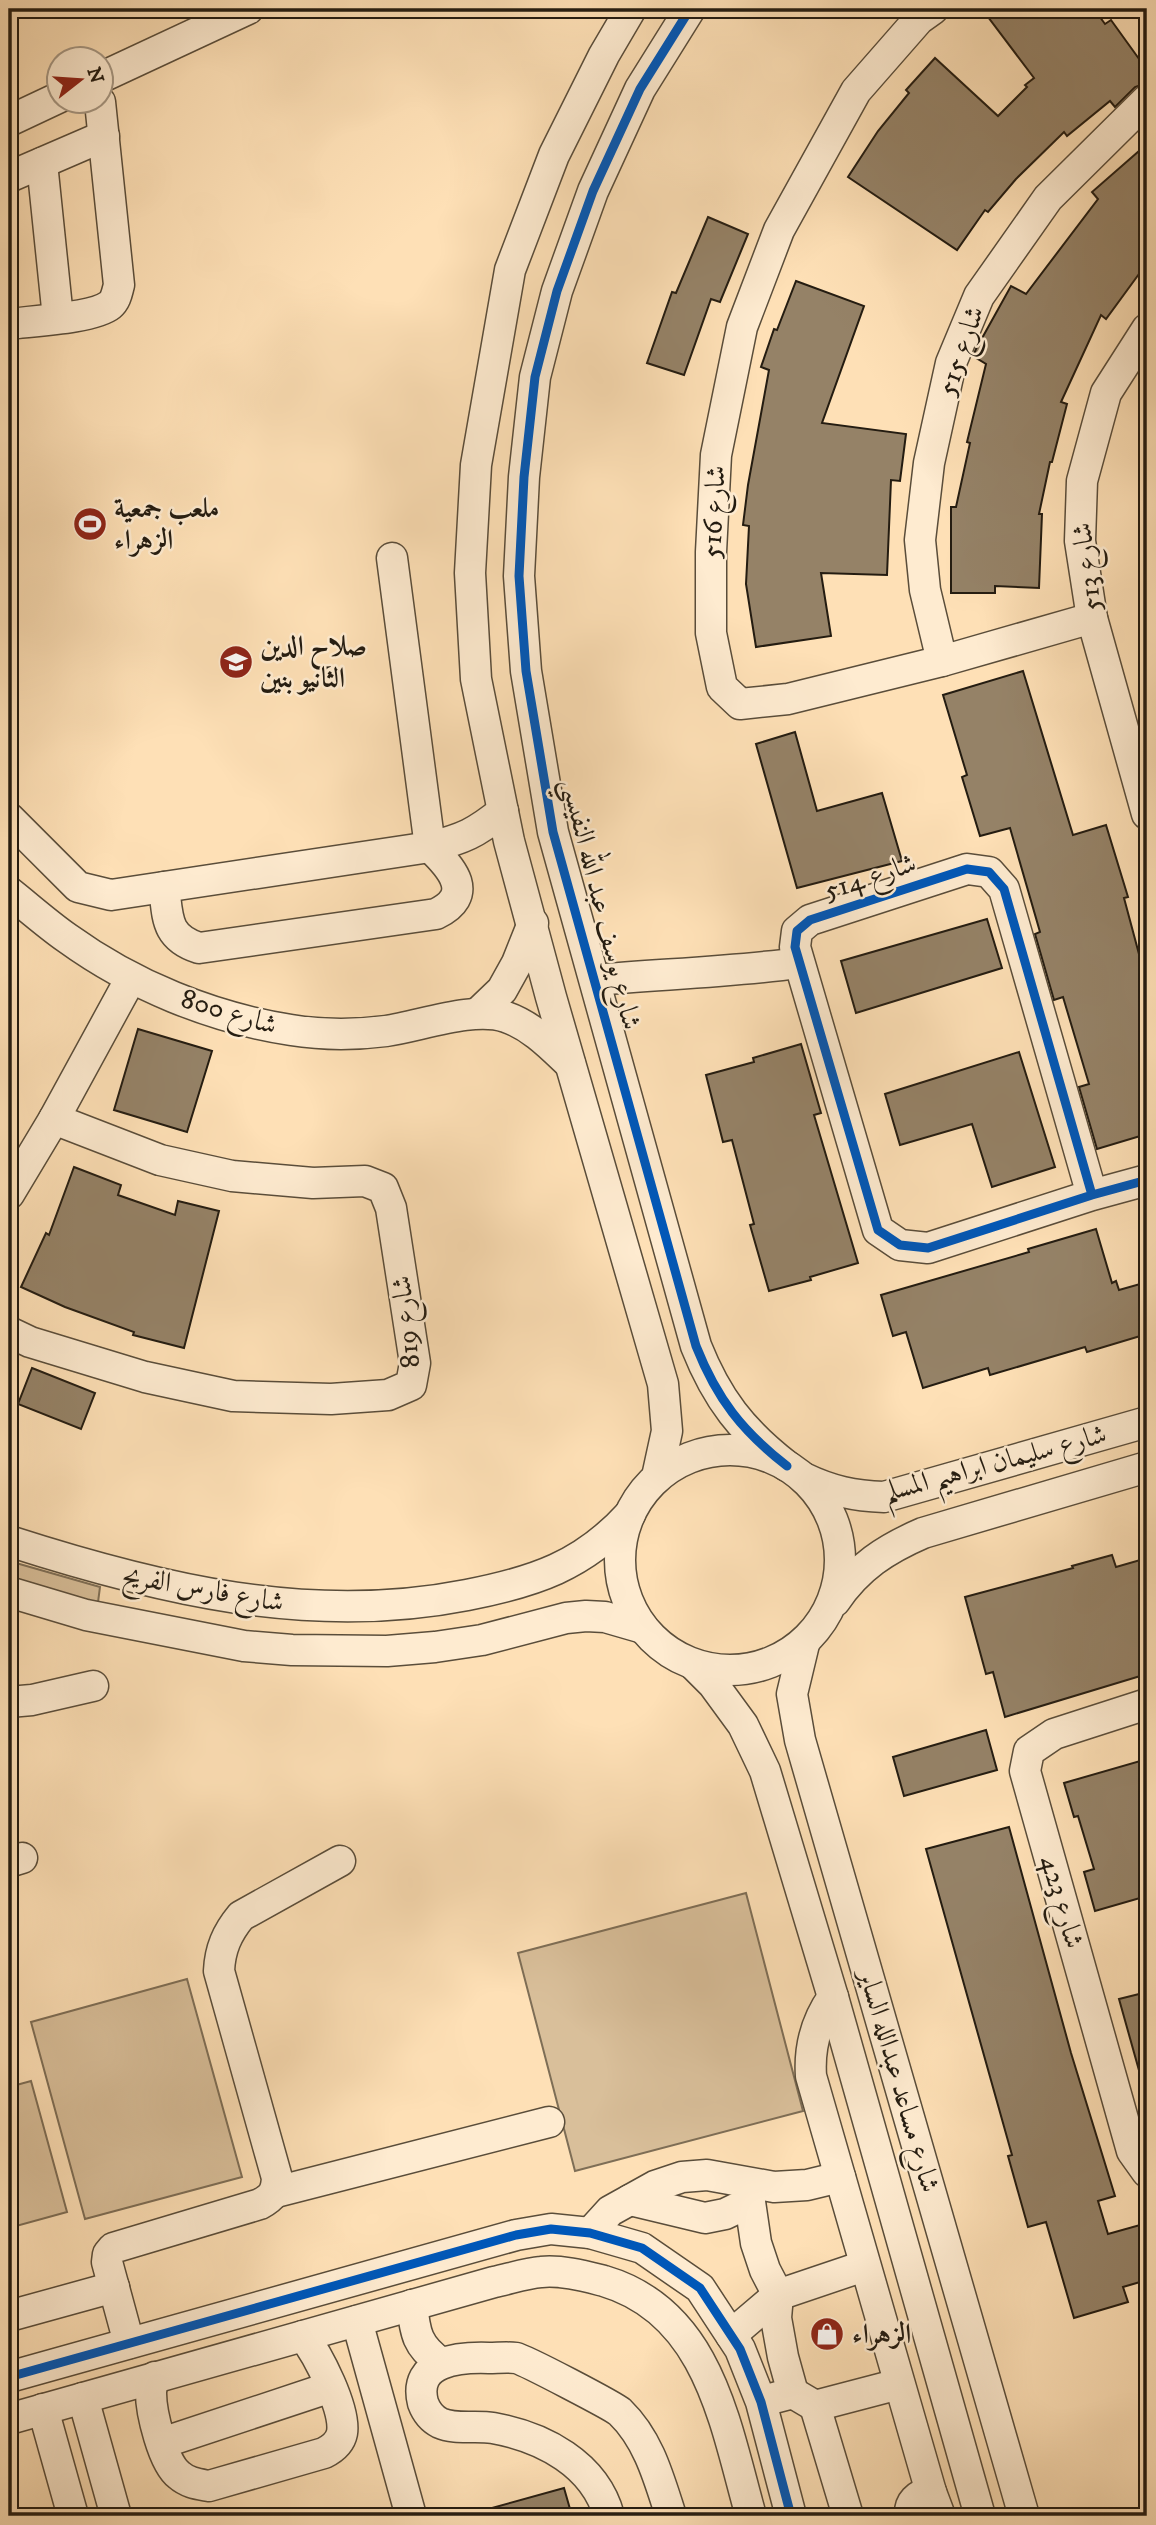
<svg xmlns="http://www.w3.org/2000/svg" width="1156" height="2525" viewBox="0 0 1156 2525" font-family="'IM FELL DW Pica',Amiri,serif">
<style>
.green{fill:#d9bf9a;stroke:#7e6e56;stroke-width:2}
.building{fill:#958267;stroke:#241c11;stroke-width:2}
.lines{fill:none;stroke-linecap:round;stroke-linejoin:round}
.minor-casing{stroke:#5a4d3a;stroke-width:33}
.minor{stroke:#feebd0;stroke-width:30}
.cycleway-casing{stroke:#feebd0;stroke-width:13}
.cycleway{stroke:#0057b8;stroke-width:9}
.labels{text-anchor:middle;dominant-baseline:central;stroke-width:5;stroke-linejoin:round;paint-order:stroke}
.street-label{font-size:28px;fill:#241c11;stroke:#feebd0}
.poi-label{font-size:28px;font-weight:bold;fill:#241c11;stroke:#feebd0;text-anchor:start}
</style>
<rect width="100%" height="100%" fill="#fee0b6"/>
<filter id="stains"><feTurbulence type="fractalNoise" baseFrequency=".00286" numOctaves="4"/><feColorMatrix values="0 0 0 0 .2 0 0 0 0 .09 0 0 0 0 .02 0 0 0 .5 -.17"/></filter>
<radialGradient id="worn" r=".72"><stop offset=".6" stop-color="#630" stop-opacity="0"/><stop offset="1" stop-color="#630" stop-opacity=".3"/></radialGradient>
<g class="green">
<path d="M9,1561L100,1587L97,1610L9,1585Z"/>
<path d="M746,1893L803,2111L575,2171L518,1953Z"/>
<path d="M187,1979L242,2177L85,2219L31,2022Z"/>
<path d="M31,2081L67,2212L9,2228V2087Z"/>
</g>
<g class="building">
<path d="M982,9H1094L1105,24L1111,20L1147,70V83L1135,87L1115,107L1110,101L1067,136L1064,132L1016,179L988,212L985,210L957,250L848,177L878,131L909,93L906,90L935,58L998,116L1027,87L1025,85L1034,78Z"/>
<path d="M1147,144V263L1106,319L1101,315L1061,402L1067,404L1052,462H1050L1039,514H1042L1039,588L995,586V593H951V507H956L970,443L967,442L986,364L973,356L976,349L1011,286L1026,294L1098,199L1092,192Z"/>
<path d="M708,217L748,234L720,302L711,299L684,375L647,363L672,292L676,293Z"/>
<path d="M796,281L864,306L822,423L906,434L900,481L891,480L887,575L821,573L831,636L756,647L746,584L749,526L743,525L748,485L769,370L761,367L774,329L777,330Z"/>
<path d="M1023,671L1073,835L1106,825L1128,897L1124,898L1147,984V1134L1097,1149L1079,1087L1089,1084L1063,997L1054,1000L1035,934L1040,932L1010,828L980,836L962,777L967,775L943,695Z"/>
<path d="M795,732L817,811L882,793L902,861L797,888L756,744Z"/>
<path d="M987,919L1002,968L856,1013L841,961Z"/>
<path d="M138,1029L212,1051L187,1132L114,1110Z"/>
<path d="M801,1044L821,1113L814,1115L858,1263L810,1277L811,1280L769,1291L750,1225L754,1224L732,1140L723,1142L706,1075L754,1062L753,1058Z"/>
<path d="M1019,1052L1055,1167L992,1187L972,1124L900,1145L885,1094Z"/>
<path d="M74,1167L121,1185L118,1195L175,1215L178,1201L219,1211L184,1348L133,1335L134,1332L65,1307L21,1287L46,1233L49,1235Z"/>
<path d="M1096,1229L1112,1283L1116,1281L1119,1290L1147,1282V1334L1087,1352L1085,1347L990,1375L988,1368L923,1388L906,1332L893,1336L881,1295L1029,1252L1028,1249Z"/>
<path d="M32,1368L95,1393L81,1429L18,1404Z"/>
<path d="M1112,1555L1116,1567L1147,1558V1674L1005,1717L993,1672L986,1674L965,1597L1073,1568L1072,1566Z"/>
<path d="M986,1730L997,1770L904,1796L893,1757Z"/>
<path d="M1147,1759V1896L1095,1911L1084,1872L1094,1869L1078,1816L1074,1817L1064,1783Z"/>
<path d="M1009,1827L1071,2053L1115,2196L1098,2201L1108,2234L1147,2223V2280L1123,2287L1128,2302L1074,2318L1046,2222L1028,2227L1008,2156L1012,2155L926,1849Z"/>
<path d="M1147,1992V2080L1142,2081L1119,1999Z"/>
<path d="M564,2488L572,2516H481V2511Z"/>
</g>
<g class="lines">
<g class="minor-casing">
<g id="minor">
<path d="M631,9L604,55L554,155L510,270L476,465L470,573L476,679L509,841L551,997L663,1384L667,1431L657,1477"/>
<path d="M690,9L640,89L593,191L557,291L535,377L524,477L519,576L526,671L553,832L696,1346C717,1399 742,1431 787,1466"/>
<path d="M933,9L919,19L856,91L779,230L742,327L716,455L711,552V633L722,687L740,704L788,699L942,661L1092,618"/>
<path d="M102,77L248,9"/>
<path d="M9,121L60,97"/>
<path d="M42,163L58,318"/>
<path d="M9,177L104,136"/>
<path d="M9,324C32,321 94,318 110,305C116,300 117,292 119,285L100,102"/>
<path d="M1147,329L1106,393L1082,481L1080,541L1092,618L1147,814"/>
<path d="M942,661L925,590L920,540L929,463L951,363L979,296L1048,198L1147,100"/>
<path d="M9,818L78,887L111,895L430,847C463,839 476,833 503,811"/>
<path d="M164,887C168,917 165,937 199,948L436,914C475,895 453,869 430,847L392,558"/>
<path d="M9,892C28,907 47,924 67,938C132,985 212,1018 291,1030C322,1035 355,1035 386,1031C421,1026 473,1006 506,1017C532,1026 551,1046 570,1064"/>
<path d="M595,980C663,974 731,972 799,963"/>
<path d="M478,1013L502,990L517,963L533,923"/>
<path d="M9,1194L54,1119L131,978"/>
<path d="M1092,1195L1004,889L989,872L967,869L810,920L797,931L795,947L878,1230L900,1245L928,1248L1092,1195L1147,1180"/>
<path d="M9,1332L30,1342L145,1377L233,1396L331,1399L388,1395L411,1385L415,1363L391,1208L383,1188L365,1181L313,1183L232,1176L160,1160L54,1119"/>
<circle cx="730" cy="1560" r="110"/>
<path d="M804,1478C831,1491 854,1496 884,1497L1147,1422"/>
<path d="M9,1541C158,1589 310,1626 467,1595C534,1582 583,1566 630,1514"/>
<path d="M9,1592L86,1615L244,1646L292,1650L387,1651L435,1647L482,1640L566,1618L586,1616L605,1617L643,1628"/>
<path d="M835,1601C858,1567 886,1549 923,1533L1147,1467"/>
<path d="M804,1644L792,1694L800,1740L1024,2516"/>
<path d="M695,1666L713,1684L743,1725L765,1771L833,1997L980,2516"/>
<path d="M9,1702L32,1700L93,1686"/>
<path d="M1147,1704L1054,1734L1029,1751L1025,1771L1132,2151L1147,2172"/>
<path d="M9,1862L22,1858"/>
<path d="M833,1997C816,2021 809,2047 811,2076L931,2492L940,2516"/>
<path d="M750,2184V2202L756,2243L765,2270L778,2295L776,2318L783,2357L793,2393"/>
<path d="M276,2192L549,2122"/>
<path d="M630,2200L705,2218L725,2214L750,2202"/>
<path d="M590,2233L610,2211L655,2186L682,2177L707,2175L774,2187L807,2185L840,2177"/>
<path d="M412,2305C415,2333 417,2346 441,2363"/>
<path d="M9,2316L114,2287"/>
<path d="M357,2321L411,2516"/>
<path d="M731,2335L778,2295L864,2266"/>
<path d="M129,2343L107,2262L108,2254L113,2248L260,2204C273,2197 276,2192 277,2178L219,1971C220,1949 227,1933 241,1916L340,1861"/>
<path d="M9,2377L516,2235L551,2229L590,2233L642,2248L700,2288L740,2349L761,2402L791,2516"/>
<path d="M155,2377C153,2382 151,2388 151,2393C151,2412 163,2463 179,2475C188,2483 198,2484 209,2486L324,2453C332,2449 340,2443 342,2433C346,2410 318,2354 303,2336"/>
<path d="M83,2398L116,2516"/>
<path d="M774,2398L793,2393L815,2406L899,2384"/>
<path d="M815,2406L848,2516"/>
<path d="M43,2409L73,2516"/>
<path d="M9,2419L494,2282C509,2279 526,2273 541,2272C562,2270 584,2276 604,2281C709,2312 725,2424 751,2516"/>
<path d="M162,2443L331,2387"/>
<path d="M609,2516C595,2464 543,2437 493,2428C476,2425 455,2430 440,2423C432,2419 426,2411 423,2403C412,2360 461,2357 489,2358C497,2358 508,2357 516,2358C525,2360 613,2406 620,2412C649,2440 659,2479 671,2516"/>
<path d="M910,2516C909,2502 917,2495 931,2492"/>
</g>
</g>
<use href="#minor" class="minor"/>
<g class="cycleway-casing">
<g id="cycleway">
<path d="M690,9L640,89L593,191L557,291L535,377L524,477L519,576L526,671L553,832L696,1346C717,1399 742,1431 787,1466"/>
<path d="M1092,1195L1004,889L989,872L967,869L810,920L797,931L795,947L878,1230L900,1245L928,1248L1092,1195L1147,1180"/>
<path d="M9,2377L516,2235L551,2229L590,2233L642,2248L700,2288L740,2349L761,2402L791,2516"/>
</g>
</g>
<use href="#cycleway" class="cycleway"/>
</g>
<defs>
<g id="stadium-disc" transform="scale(1.75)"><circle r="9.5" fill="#8f2418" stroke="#feebd0"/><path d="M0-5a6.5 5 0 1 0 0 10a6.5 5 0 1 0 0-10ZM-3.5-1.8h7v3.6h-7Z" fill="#fff"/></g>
<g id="school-disc" transform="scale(1.75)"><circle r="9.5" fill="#8f2418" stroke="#feebd0"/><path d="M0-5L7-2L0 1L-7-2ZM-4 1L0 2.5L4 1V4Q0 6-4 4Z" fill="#fff"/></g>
<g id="shop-disc" transform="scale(1.75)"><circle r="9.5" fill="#8f2418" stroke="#feebd0"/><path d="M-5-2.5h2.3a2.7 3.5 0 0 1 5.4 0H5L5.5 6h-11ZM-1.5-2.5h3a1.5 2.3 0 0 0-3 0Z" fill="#fff"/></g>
</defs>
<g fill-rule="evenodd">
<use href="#stadium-disc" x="90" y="524"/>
<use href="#school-disc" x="236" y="662"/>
<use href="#shop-disc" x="827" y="2334"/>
</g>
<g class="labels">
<g class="street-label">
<text transform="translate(961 351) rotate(-71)">شارع 515</text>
<text transform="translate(714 512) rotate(-87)">شارع 516</text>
<text transform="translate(1087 567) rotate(-97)">شارع 513</text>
<text transform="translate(870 877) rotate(-18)">شارع 514</text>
<text transform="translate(601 904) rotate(76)">شارع يوسف عبد الله النفيسي</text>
<text transform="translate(229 1012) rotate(17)">شارع 800</text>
<text transform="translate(406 1322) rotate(-96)">شارع 819</text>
<text transform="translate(995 1463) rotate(-15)">شارع سليمان ابراهيم المسلم</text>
<text transform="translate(203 1589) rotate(10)">شارع فارس الفريح</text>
<text transform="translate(1062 1902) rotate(74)">شارع 423</text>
<text transform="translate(899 2081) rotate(74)">شارع مساعد عبدالله الساير</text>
</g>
<g class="poi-label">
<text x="114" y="508">ملعب جمعية<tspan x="114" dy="32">الزهراء</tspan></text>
<text x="260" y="646">صلاح الدين<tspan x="260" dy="32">الثانيو بنين</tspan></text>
<text x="852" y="2334">الزهراء</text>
</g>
</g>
<rect width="1156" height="2525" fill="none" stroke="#fee0b6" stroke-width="35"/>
<rect x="10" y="10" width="1135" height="2504" fill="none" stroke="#241c11" stroke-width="3.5"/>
<rect x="18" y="18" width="1121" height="2490" fill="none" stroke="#241c11" stroke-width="2"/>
<g transform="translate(80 80) rotate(73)"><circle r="33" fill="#feebd0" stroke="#a79884" stroke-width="2"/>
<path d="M0-5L12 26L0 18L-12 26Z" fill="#8f2418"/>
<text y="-10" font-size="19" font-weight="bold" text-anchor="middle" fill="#241c11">N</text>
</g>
<rect width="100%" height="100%" filter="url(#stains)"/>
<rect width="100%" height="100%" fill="url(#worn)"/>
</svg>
